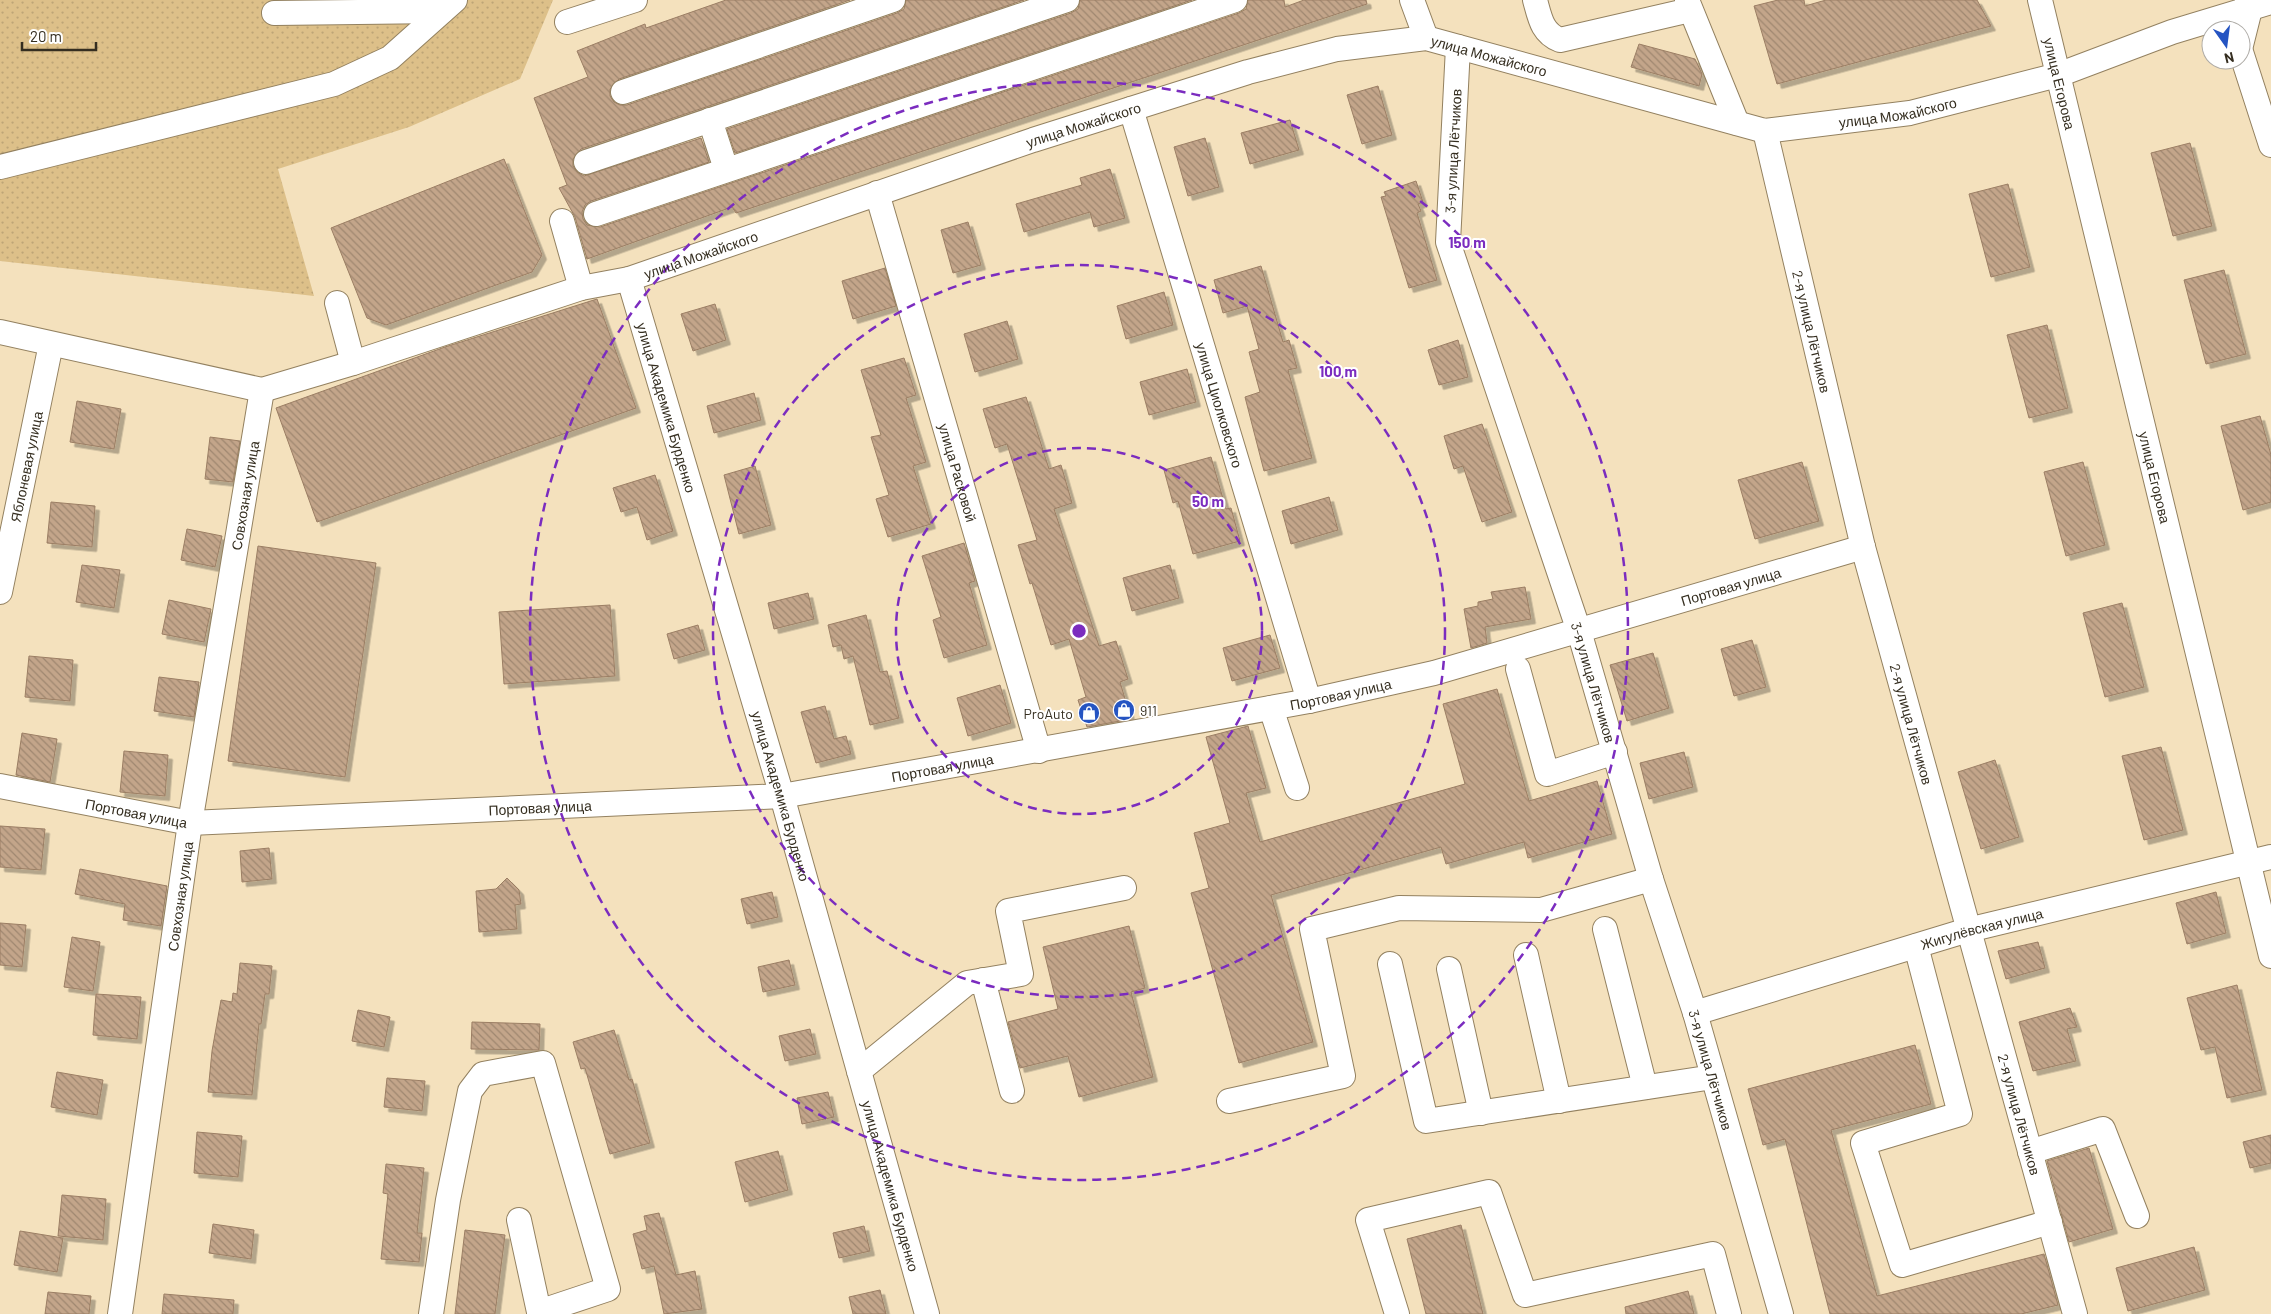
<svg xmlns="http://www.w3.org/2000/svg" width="2271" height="1314" viewBox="0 0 2271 1314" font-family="Barlow,sans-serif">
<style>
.grass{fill:url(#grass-dots)}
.building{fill:url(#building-back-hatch);stroke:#9b7e64;filter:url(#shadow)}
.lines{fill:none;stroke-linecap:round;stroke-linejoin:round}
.minor-casing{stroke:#938160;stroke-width:26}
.minor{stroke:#fff;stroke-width:24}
.ring{fill:none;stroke:#7b2cbf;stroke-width:2.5;stroke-dasharray:9 6}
.labels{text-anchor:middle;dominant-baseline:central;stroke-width:4;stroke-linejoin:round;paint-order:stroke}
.street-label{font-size:14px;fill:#352e20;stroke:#fff}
.poi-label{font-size:14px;fill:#352e20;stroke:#fff;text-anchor:start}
.centre{fill:#7b2cbf;stroke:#fff;stroke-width:2.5}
.ring-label{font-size:15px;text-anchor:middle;font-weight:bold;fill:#7b2cbf;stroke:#fff;stroke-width:4;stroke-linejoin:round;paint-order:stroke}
</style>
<defs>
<pattern id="grass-dots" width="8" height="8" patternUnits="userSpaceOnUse" patternTransform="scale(1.25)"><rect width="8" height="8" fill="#ddc089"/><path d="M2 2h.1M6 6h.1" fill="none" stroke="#bea576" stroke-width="1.8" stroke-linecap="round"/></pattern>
<pattern id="building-back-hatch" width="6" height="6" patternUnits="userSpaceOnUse" patternTransform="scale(1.25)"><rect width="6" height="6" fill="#c3a58a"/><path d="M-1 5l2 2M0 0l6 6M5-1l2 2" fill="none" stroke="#9f8770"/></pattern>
<filter id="shadow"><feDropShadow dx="4.5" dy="4.5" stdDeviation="0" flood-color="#0004"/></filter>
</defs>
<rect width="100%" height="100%" fill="#f4e1bd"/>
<path class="grass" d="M0,0H553L520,79L409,127L278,169L314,296L0,261Z"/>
<g class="building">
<path d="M726,0H850L619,79L610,89V96L614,102L620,105H627L897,13L904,9L906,0H1024L581,149L573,159V166L577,172L584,176L701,138L709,162L591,201L585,205L582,212L583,219L587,225L600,227L1239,13L1246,9L1248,0H1284L1285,7L1304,0H1366L1367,4L736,213L732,207L587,259L575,217L559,188L567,185L534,98L588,77L577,51L645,24L646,28Z"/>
<path d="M1080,0H1192L735,153L727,129L1071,13L1078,9Z"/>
<path d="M1778,0H1804L1805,6L1826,0H1977L1991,26L1777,84L1754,6Z"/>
<path d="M1639,44L1695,59L1702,74L1699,86L1631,67Z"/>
<path d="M1378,86L1392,135L1362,144L1347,95Z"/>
<path d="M1290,120L1299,150L1250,164L1241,133Z"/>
<path d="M1205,138L1219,187L1188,196L1174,147Z"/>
<path d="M2190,143L2212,226L2173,236L2151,153Z"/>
<path d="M504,159L542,255L532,272L386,325L367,318L331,228Z"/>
<path d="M1110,169L1125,218L1094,227L1090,212L1024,232L1016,204L1082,185L1080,178Z"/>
<path d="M1416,181L1423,202L1418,204L1421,211L1417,213L1437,280L1409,288L1381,197L1386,196L1384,192Z"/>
<path d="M2008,184L2030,267L1991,277L1969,194Z"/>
<path d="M968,222L981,265L953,273L941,230Z"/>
<path d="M1261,266L1283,342L1289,340L1297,368L1288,370L1312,458L1264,471L1245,397L1260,392L1249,352L1259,349L1247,306L1223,313L1214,280Z"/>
<path d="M885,268L896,306L853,319L842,281Z"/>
<path d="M2224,270L2246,354L2206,364L2184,280Z"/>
<path d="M1164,292L1173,325L1126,339L1117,306Z"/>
<path d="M597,299L636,408L317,522L276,408L445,347Z"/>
<path d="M715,304L726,340L693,351L681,314Z"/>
<path d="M1007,321L1018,359L975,372L964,334Z"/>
<path d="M2047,325L2068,408L2029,418L2007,335Z"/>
<path d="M1458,340L1468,377L1439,385L1428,350Z"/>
<path d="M904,358L916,395L906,398L926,462L913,466L931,524L888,537L876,499L889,495L871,437L881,435L861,370Z"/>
<path d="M1187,369L1196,402L1149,415L1140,382Z"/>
<path d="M754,393L761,420L714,433L707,406Z"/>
<path d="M1026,397L1049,469L1061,465L1072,503L1054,509L1099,646L1116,641L1128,679L1120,682L1131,719L1087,727L1078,700L1086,697L1069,639L1051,645L1032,583L1030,584L1018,545L1037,540L1007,444L995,448L983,409Z"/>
<path d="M77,401L121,409L114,449L70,442Z"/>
<path d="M2260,416L2271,455V502L2243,510L2221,426Z"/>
<path d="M1482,424L1512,512L1482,522L1463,466L1454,469L1444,436Z"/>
<path d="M210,437L240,441L233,482L205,479Z"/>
<path d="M1211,457L1226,509L1231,508L1240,541L1193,554L1178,501L1173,503L1164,470Z"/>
<path d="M1802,462L1819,521L1755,539L1738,480Z"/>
<path d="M2083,462L2105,545L2066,556L2044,472Z"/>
<path d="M755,466L771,525L739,534L724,475Z"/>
<path d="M655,475L673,531L647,540L637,507L621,512L613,488Z"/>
<path d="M1329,497L1338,530L1291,544L1282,511Z"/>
<path d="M51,502L95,506L92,547L47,543Z"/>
<path d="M187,529L222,536L215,567L181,560Z"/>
<path d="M964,543L975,581L969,583L987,645L944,658L933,620L941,617L922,556Z"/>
<path d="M258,546L376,563L345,777L228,761Z"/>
<path d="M82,565L120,570L114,608L76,602Z"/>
<path d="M1170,565L1179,598L1132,611L1123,578Z"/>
<path d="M1525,587L1531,619L1485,627L1487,643L1471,648L1464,609L1478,606V602L1493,599L1491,592Z"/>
<path d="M808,593L814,619L774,629L768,603Z"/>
<path d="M169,600L211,609L204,642L162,634Z"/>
<path d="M2122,603L2144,687L2105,697L2083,613Z"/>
<path d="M610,605L615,676L504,684L499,612Z"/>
<path d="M866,615L880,672L887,671L899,718L870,725L853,656L844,659L841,645L833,647L828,625Z"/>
<path d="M698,625L705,650L674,659L667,634Z"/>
<path d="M1270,635L1280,668L1232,681L1223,648Z"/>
<path d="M1752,640L1766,687L1734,696L1721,649Z"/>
<path d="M1653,653L1669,708L1627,721L1610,665Z"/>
<path d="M29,656L73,660L70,701L25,697Z"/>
<path d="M159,677L199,682L194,717L154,711Z"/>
<path d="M1000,685L1011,723L968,736L957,698Z"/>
<path d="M1497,689L1529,801L1597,781L1612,834L1528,858L1524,842L1446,864L1441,847L1271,895L1313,1042L1239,1063L1191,893L1209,888L1194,833L1230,823L1206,737L1248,726L1266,788L1246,793L1260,842L1465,784L1443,704Z"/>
<path d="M825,706L834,739L846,736L851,754L816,763L801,712Z"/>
<path d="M22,733L57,739L50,782L16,775Z"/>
<path d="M2161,747L2183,830L2144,840L2122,756Z"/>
<path d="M124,751L168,755L165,796L120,792Z"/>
<path d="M1684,752L1693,787L1649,799L1640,763Z"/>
<path d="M1995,760L2019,837L1981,849L1958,772Z"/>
<path d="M0,826L45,829L41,870L0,867Z"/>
<path d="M269,848L272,879L242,882L240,851Z"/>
<path d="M80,869L167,886L161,926L123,920L125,904L75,894Z"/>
<path d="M507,878L519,890L521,904L515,905L517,929L479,932L476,891L496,889Z"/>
<path d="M772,892L778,917L747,924L741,899Z"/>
<path d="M2216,892L2226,933L2187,944L2176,903Z"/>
<path d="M0,923L26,925L22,967L0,965Z"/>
<path d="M1129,926L1145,988L1131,992L1153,1077L1079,1097L1068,1056L1020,1068L1008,1022L1058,1009L1043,947Z"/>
<path d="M72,937L100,942L93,991L64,987Z"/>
<path d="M2038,942L2045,968L2006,979L1998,951Z"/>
<path d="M789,960L795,985L763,992L758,967Z"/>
<path d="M240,963L272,966L269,994H265L261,1024H259L252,1095L208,1092L212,1051L221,1000L232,1002L233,993L237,994Z"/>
<path d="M2237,985L2262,1090L2227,1098L2215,1047L2201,1050L2187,998Z"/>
<path d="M96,994L141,997L137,1039L93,1035Z"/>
<path d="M2070,1008L2077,1027L2067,1029L2076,1061L2033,1071L2019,1022Z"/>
<path d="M358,1010L390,1017L384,1047L352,1041Z"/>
<path d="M472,1022L540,1024L539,1050L471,1049Z"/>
<path d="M810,1029L816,1054L785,1061L779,1036Z"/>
<path d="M614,1030L629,1080L632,1079L650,1143L610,1154L585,1068L581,1069L573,1042Z"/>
<path d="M1915,1045L1931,1104L1831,1130L1877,1296L2044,1254L2058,1305L2021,1314H1830L1785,1139L1763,1145L1748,1089Z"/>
<path d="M57,1072L103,1080L97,1115L51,1107Z"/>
<path d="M387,1078L425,1081L422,1111L384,1107Z"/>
<path d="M828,1092L834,1117L802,1124L797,1098Z"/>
<path d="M197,1132L242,1136L238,1177L194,1173Z"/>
<path d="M2271,1135V1163L2250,1168L2243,1142Z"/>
<path d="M2089,1148L2113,1229L2069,1242L2047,1161Z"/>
<path d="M778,1151L788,1190L745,1202L735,1162Z"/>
<path d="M386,1164L424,1168L417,1233H422L419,1262L381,1259L388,1194L383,1193Z"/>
<path d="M62,1195L106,1199L103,1240L58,1236Z"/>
<path d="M659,1213L676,1275L695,1271L702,1309L664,1314L654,1266L642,1269L633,1234L647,1230L644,1216Z"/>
<path d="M213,1224L254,1230L251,1259L209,1253Z"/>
<path d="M1461,1225L1483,1314H1426L1407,1239Z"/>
<path d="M864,1226L870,1251L839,1258L833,1233Z"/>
<path d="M465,1230L505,1235L495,1314H455Z"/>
<path d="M20,1231L63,1238L57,1272L14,1265Z"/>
<path d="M2194,1247L2205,1290L2128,1311L2116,1268Z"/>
<path d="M880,1290L886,1314H853L849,1297Z"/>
<path d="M1688,1291L1694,1314H1626L1625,1307Z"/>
<path d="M48,1292L91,1296L89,1314H45Z"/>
<path d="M164,1294L234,1300L233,1314H162Z"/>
</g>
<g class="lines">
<g class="minor-casing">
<g id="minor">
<path d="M1412,0L1426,38"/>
<path d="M1535,0C1540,18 1542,33 1560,40L1690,10"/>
<path d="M1687,0L1737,123"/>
<path id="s1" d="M2040,0L2271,956"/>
<path d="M274,13L442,11"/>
<path d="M567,22L635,0"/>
<path d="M2241,45L2250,9L2247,0"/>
<path id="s2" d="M1458,47L1448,242L1579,631L1651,879L1695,1013L1781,1314"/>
<path d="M2241,52L2271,145"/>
<path d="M623,92L893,0"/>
<path id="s3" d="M1131,109L1309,701"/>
<path d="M710,120L726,169"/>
<path id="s4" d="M1765,131L1863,547L2075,1314"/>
<path d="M586,162L1067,0"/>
<path d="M0,167L334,84L390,58L455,0"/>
<path id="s5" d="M877,193L1039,751"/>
<path d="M596,214L1235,0"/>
<path d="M562,221L581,288"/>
<path id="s6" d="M629,279L782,796L927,1314"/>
<path d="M337,303L353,363"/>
<path id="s7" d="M0,332L262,390L353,363L581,288L629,279L1033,140L1248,72L1337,49L1426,38L1765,131L1910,113L2058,75L2172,32L2271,2"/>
<path id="s8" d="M0,592L51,344"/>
<path d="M1518,669L1547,774L1615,752"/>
<path d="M1271,708L1297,788"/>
<path id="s9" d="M0,786L190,823L782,796L1309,701L1434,673L1863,547"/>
<path d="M1605,929L1645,1087"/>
<path d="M1916,946L1960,1114L1863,1143L1902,1265L2050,1222"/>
<path d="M1526,955L1559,1101"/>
<path d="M1390,964L1426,1121L1713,1077"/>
<path d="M1449,969L1481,1113"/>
<path d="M983,980L1012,1091"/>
<path id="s10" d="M1695,1013L1968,930L2271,857"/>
<path d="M859,1071L967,983L1021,974L1008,911L1124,888"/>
<path d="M1229,1101L1343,1076L1312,929L1399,908L1541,910L1651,879"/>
<path d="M2030,1152L2103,1129L2137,1216"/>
<path d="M519,1220L539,1312"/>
<path id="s11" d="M120,1314L190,823L262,390"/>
<path d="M431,1314L448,1200L470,1091L483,1074L543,1063L608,1289L539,1312V1314"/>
<path d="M1397,1314L1368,1220L1489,1192L1525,1295L1713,1254L1729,1314"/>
</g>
</g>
<use href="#minor" class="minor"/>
</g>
<g class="ring">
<circle cx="1079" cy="631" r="183"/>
<circle cx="1079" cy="631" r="366"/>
<circle cx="1079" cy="631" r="549"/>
</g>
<defs>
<g id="shop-disc" transform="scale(1.125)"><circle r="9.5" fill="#2554c2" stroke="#fff"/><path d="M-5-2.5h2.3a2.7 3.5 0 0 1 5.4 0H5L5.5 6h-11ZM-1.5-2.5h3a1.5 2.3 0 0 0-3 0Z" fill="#fff"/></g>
</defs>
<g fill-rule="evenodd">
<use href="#shop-disc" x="1124" y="710"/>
<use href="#shop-disc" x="1089" y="713"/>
</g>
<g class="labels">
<g class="street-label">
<text stroke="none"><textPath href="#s7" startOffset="1552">улица Можайского</textPath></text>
<text stroke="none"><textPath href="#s1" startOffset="86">улица Егорова</textPath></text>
<text stroke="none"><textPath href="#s7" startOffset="1972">улица Можайского</textPath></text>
<text stroke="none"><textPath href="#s7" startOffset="1132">улица Можайского</textPath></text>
<text transform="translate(1453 151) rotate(-87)">3-я улица Лётчиков</text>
<text stroke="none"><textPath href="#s7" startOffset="728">улица Можайского</textPath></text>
<text stroke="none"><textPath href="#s4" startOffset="206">2-я улица Лётчиков</textPath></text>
<text stroke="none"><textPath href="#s3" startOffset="309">улица Циолковского</textPath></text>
<text stroke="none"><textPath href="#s6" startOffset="134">улица Академика Бурденко</textPath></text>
<text stroke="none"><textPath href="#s8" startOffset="128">Яблоневая улица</textPath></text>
<text stroke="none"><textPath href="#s5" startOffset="291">улица Расковой</textPath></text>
<text stroke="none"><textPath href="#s1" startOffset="491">улица Егорова</textPath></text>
<text stroke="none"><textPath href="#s11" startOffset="828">Совхозная улица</textPath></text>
<text stroke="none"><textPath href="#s9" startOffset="1759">Портовая улица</textPath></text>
<text stroke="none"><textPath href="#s2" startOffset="659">3-я улица Лётчиков</textPath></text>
<text stroke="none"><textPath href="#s9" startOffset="1354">Портовая улица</textPath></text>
<text stroke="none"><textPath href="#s4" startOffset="611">2-я улица Лётчиков</textPath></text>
<text stroke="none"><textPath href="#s9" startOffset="949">Портовая улица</textPath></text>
<text stroke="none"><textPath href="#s6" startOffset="539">улица Академика Бурденко</textPath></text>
<text stroke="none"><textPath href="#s9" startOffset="544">Портовая улица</textPath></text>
<text stroke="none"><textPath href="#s9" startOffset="139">Портовая улица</textPath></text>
<text stroke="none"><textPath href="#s11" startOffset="422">Совхозная улица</textPath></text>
<text stroke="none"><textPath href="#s10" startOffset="299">Жигулёвская улица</textPath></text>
<text stroke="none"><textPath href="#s2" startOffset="1064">3-я улица Лётчиков</textPath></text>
<text stroke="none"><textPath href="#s4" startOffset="1016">2-я улица Лётчиков</textPath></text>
<text stroke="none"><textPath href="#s6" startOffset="944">улица Академика Бурденко</textPath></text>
</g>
<g class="poi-label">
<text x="1140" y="710">911</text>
<text x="1073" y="713" text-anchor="end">ProAuto</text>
</g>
</g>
<circle cx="1079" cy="631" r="8" class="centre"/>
<g class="ring-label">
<text x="1467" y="248">150 m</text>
<text x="1338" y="377">100 m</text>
<text x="1208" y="507">50 m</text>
</g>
<g transform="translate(2226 45) rotate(166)"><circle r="24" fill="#ffffff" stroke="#aeaba6"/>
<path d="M0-4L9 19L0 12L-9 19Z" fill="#2554c2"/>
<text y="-8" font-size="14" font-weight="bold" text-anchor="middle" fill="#352e20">N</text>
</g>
<path d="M22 42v8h74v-8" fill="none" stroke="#352e20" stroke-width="2.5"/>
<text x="30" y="42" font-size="15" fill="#352e20" stroke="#ffffff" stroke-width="4" paint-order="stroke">20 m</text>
</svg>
